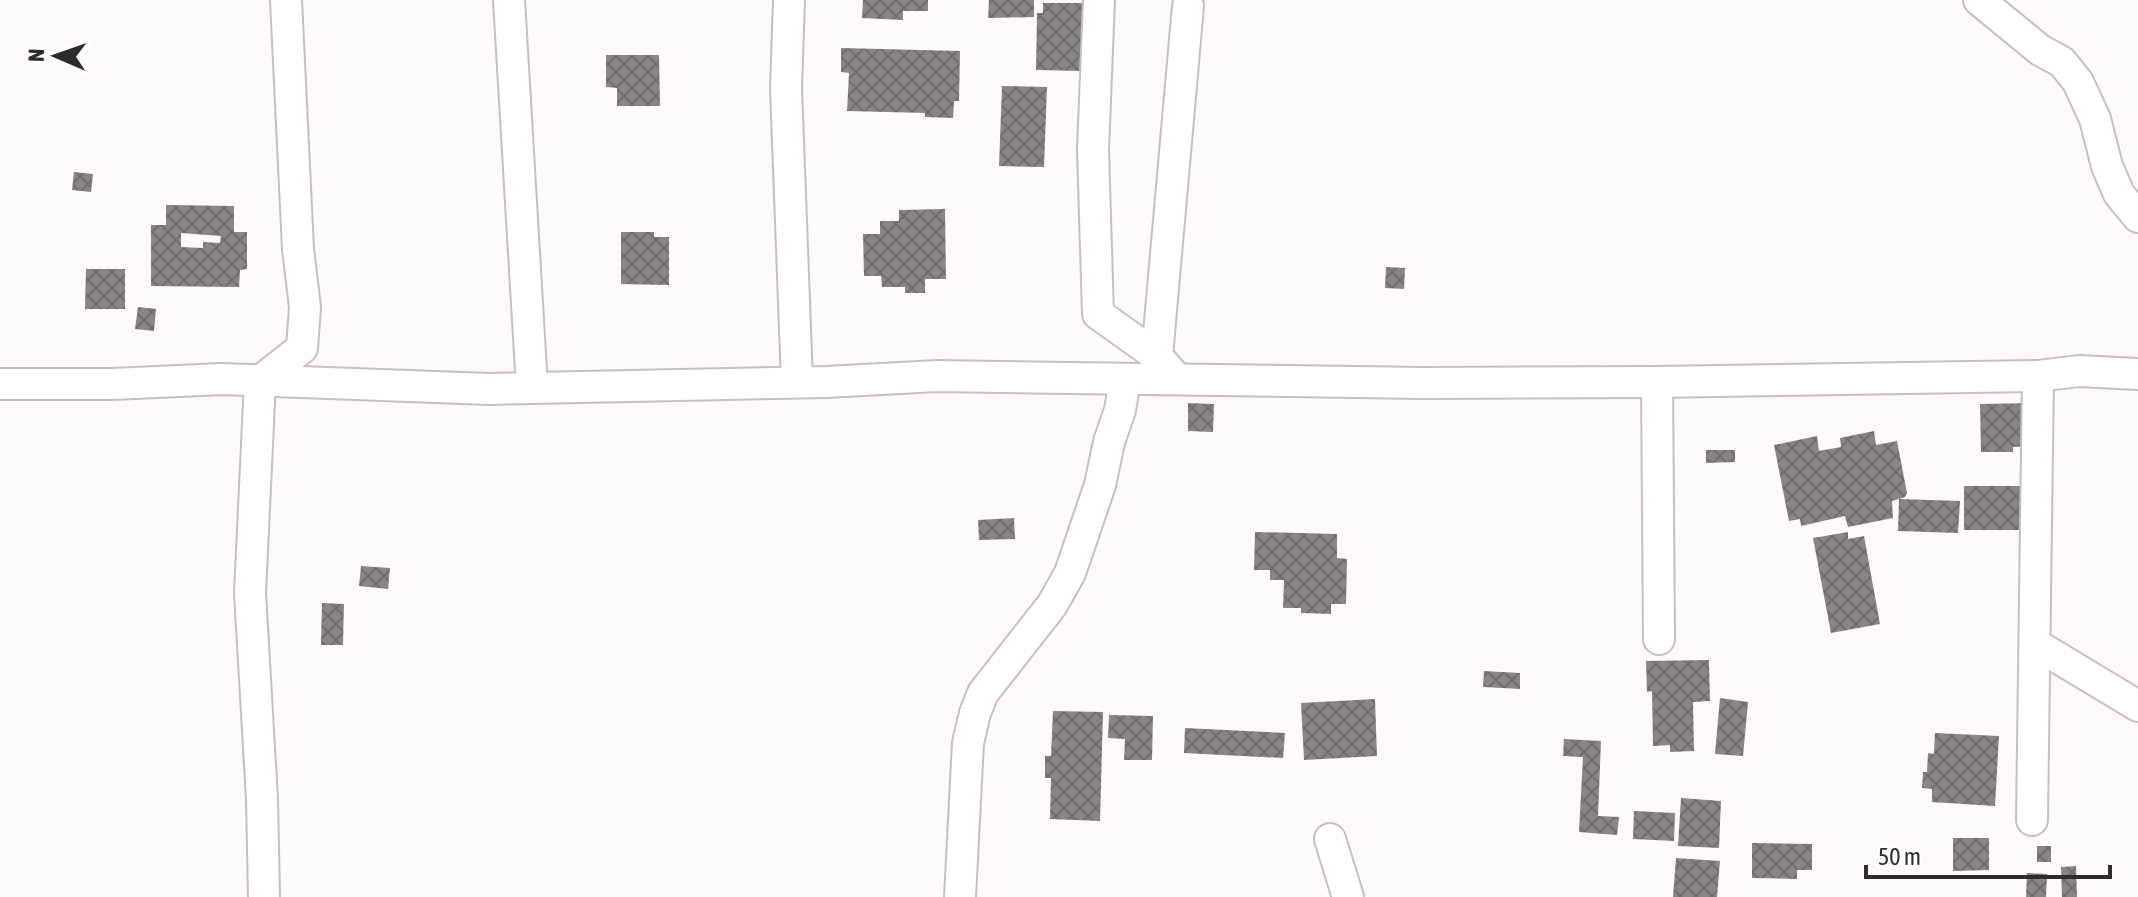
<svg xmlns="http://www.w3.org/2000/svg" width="2138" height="897" viewBox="0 0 2138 897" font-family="'Asap Condensed',sans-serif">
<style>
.building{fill:url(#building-cross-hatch);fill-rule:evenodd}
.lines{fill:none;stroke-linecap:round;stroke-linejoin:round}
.minor-casing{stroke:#c4c0bf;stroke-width:34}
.minor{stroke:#fff;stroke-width:30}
</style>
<defs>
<pattern id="building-cross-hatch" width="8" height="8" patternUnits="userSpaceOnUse" patternTransform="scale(2)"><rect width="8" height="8" fill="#898585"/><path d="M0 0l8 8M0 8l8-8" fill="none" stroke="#706d6d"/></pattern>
</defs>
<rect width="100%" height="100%" fill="#fefaf9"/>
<g class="building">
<path d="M863,0H928V11H903V20L862,18Z"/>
<path d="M989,0H1034V17L988,18Z"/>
<path d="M1043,3H1088L1094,64H1081V71L1036,70L1037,13H1043Z"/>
<path d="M841,48L960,51L959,101H954L953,118L925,117V113L847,111L849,73L841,72Z"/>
<path d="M606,55H659L660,106H617V88L606,87Z"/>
<path d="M1002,86L1047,87L1044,167L999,166Z"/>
<path d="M74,172L93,174L91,192L72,190Z"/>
<path d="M166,205L234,206V232H247V269L240,270L239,287L151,286V225H166ZM181,233L221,236L220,243L203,242V248L181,247Z"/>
<path d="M945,209L946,279H925V293H905V287H882L881,276H864L863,234H880V221H899V210Z"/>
<path d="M621,232H654V237H669V285L621,284Z"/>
<path d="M1386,267L1405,268L1404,289L1385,288Z"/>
<path d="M86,269H125V309H85Z"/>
<path d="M138,307L156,309L154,331L135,329Z"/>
<path d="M1188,403L1214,404L1213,432L1188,431Z"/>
<path d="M2033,403L2034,446L2013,447V452H1981L1980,404Z"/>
<path d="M1874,431L1876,445L1897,441L1907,493L1905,497L1892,501L1893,518L1848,527L1845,516L1801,526L1800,519L1789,521L1774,445L1817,436L1819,451L1841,447L1840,438Z"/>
<path d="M1706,450H1735V462L1706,463Z"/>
<rect x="1964" y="486" width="62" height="44"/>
<path d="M1899,499L1960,501L1958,533L1898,531Z"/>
<path d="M1014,518L1015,539L979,540L978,520Z"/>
<path d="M1255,532L1337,534V558L1347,559L1346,604H1331V614L1301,613V608H1283L1284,580H1270V570H1254Z"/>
<path d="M1848,532V539L1864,536L1880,624L1831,633L1813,538Z"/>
<path d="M361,566L390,568L388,589L359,586Z"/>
<path d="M322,603L344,604L343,645H321Z"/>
<path d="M1709,660L1710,701L1693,702L1694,751L1670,752V745L1653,746L1652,691L1647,692L1646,661Z"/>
<path d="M1484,671L1520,673V689L1483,687Z"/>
<path d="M1720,698L1748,702L1743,756L1715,754Z"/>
<path d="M1375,699L1377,756L1304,760L1301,703Z"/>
<path d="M1053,711L1103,712L1100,821L1050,819L1051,778H1045V756H1051Z"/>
<path d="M1109,715L1153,716L1152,760H1124L1125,739L1108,738Z"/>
<path d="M1185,728L1285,733L1283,758L1184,753Z"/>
<path d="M1935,733L1999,736L1995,806L1932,802V789L1922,788L1923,772H1927L1928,753L1934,754Z"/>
<path d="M1564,739L1601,741L1598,816L1619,817L1617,835L1579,832L1583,757L1563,756Z"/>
<path d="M1681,798L1721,801L1719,848L1678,846Z"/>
<path d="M1634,811L1675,813L1674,841L1633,839Z"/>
<path d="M1953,838H1989V870L1953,871Z"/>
<path d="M1752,843L1812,844V870H1797V879L1752,878Z"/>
<rect x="2037" y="846" width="14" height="16"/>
<path d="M1676,858L1720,861L1717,897H1673Z"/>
<path d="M2076,866L2077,897H2062L2061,867Z"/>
<path d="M2027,873L2047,874L2046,897H2026Z"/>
</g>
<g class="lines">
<g class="minor-casing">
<g id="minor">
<path d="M509,0L532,388"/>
<path d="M789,0L786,88L797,382"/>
<path d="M1099,0L1093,150L1098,314L1157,356L1177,379"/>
<path d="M1979,0L2040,50L2062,62L2078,82L2095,119L2107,166L2119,194L2138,217"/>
<path d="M1157,356L1188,6"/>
<path d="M1657,382L1659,639"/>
<path d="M0,384H113L222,379L489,389L826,382L937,376L1423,383L1657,382L2038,376L2079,371L2138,374"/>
<path d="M2035,644L2138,706"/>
<path d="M2032,820L2038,376"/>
<path d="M1330,839L1348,897"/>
<path d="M264,897L262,799L250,593L260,381L302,348L305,307L298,249L286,0"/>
<path d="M960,897L968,743L975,713L983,693L1052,605L1070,573L1100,485L1109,442L1120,410L1125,380"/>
</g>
</g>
<use href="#minor" class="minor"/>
</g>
<g transform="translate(56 56) rotate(272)" stroke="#ffffff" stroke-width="6" paint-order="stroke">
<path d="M0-6L14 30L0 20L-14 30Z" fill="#2d2b2b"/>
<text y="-12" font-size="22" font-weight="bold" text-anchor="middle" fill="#2d2b2b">N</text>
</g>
<path d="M1866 865v12h244v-12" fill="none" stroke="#2d2b2b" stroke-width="4"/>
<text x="1878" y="865" font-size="24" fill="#2d2b2b" stroke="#ffffff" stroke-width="6" paint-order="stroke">50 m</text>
</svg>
